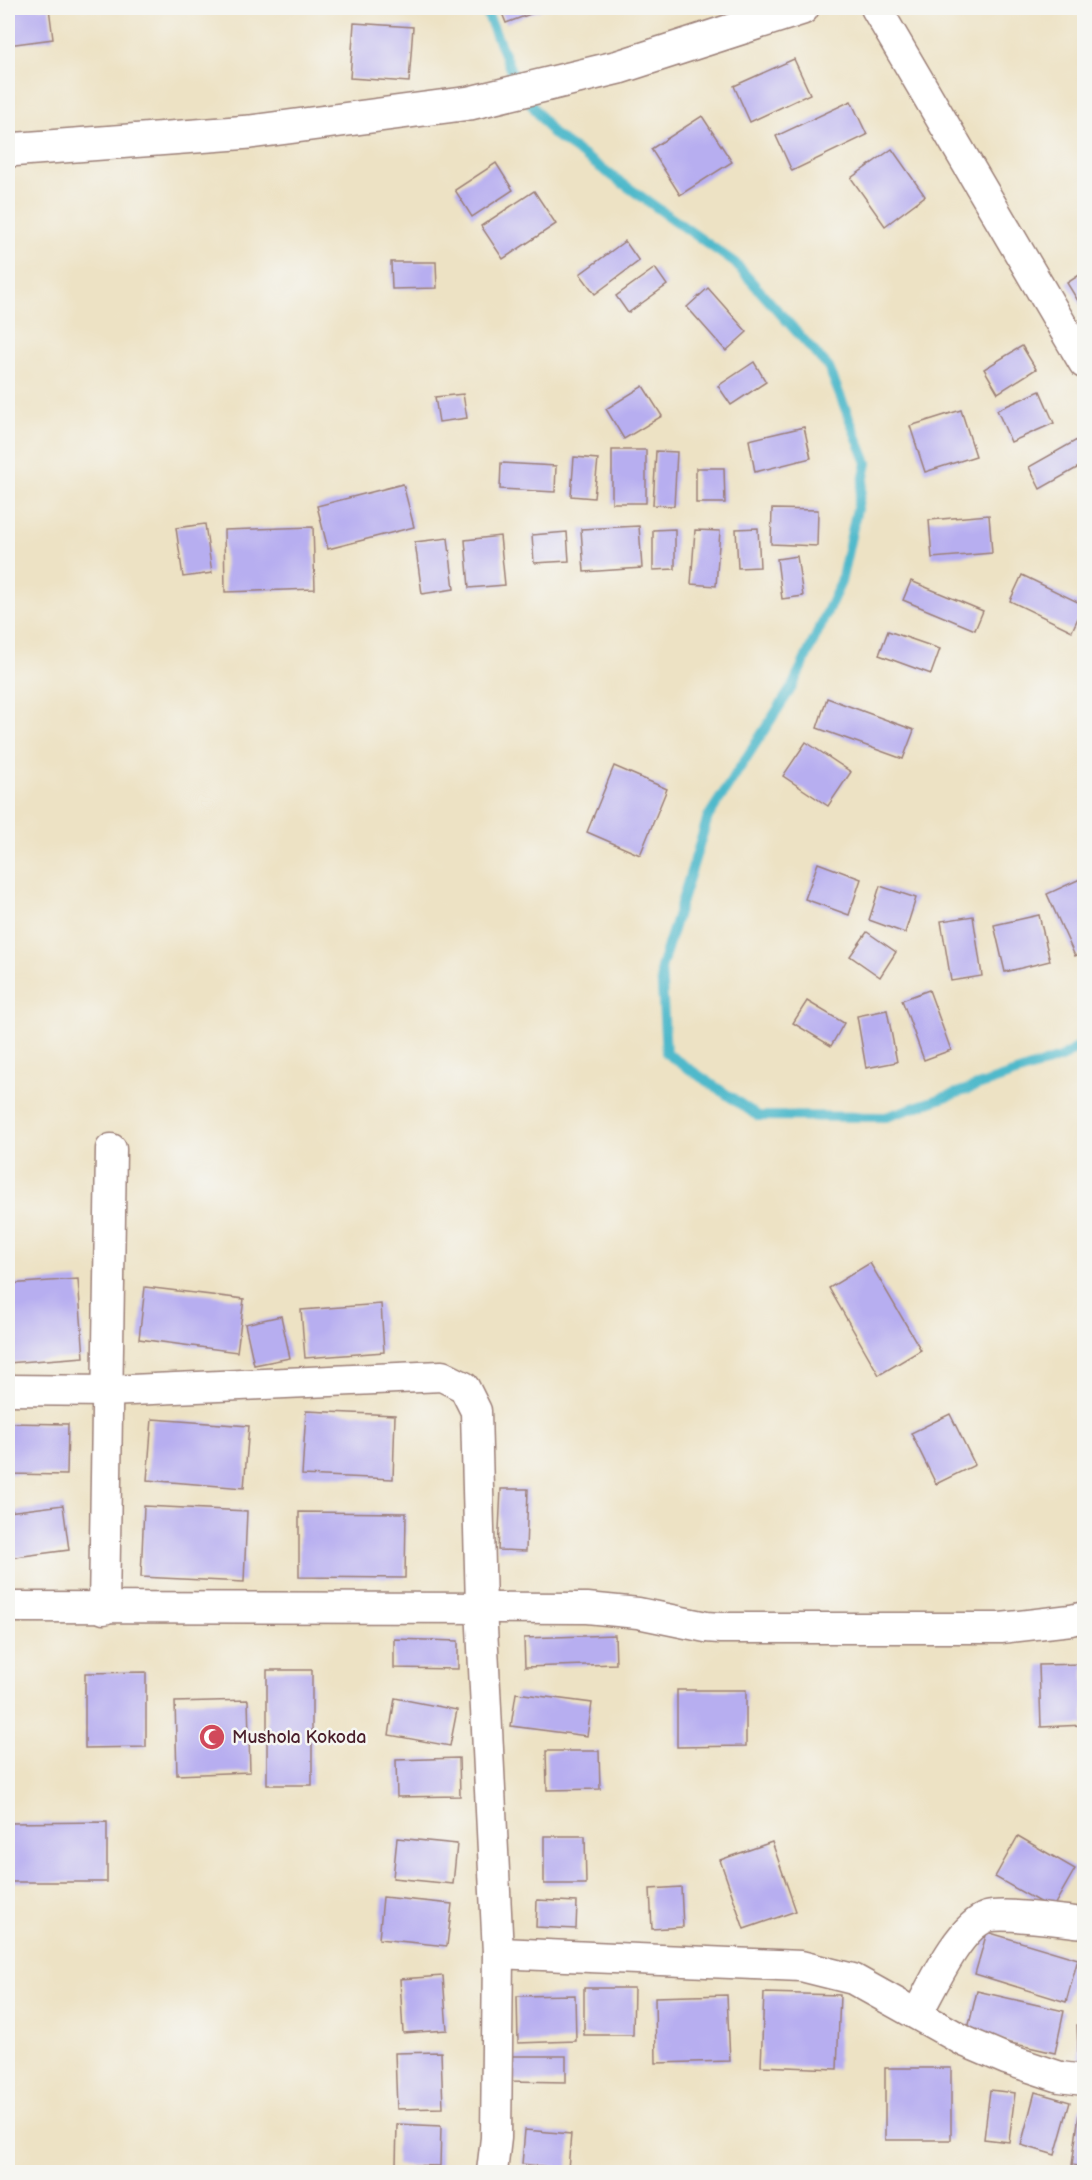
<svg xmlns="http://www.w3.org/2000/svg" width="1092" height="2180" viewBox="0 0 1092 2180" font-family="'Balsamiq Sans',sans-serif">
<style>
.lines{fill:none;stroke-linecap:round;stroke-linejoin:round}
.stream{stroke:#4fb9cb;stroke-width:10}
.building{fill:#b7aef0}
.minor-casing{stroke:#9c8078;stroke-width:33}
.secondary-casing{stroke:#9c8078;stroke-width:36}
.minor{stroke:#fff;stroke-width:30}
.secondary{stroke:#fff;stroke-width:33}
.labels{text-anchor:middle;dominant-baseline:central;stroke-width:5;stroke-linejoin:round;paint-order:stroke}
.poi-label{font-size:18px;fill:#4a1f2b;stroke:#f6f6f2;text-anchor:start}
</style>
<rect width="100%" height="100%" fill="#f6f6f2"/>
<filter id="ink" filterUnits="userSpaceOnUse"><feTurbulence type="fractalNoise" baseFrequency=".0167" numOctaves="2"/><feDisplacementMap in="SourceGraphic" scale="12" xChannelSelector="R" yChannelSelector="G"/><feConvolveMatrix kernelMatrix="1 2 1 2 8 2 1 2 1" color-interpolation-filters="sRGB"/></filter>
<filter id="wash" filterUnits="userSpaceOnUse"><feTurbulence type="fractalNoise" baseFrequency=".008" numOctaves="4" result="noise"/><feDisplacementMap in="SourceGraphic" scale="24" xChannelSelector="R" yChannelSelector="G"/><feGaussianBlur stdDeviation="1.35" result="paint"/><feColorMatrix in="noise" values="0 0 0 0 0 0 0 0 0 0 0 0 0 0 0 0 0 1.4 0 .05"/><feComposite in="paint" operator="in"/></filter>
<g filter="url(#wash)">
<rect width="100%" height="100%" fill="#ede2c4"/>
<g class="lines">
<path class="stream" d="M485,8L516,83L553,134L735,263L829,368L867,463L841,582L792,687L708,817L661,968L666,1053L758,1116L886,1117L1063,1057L1084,1042"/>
</g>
<g id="blocks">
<g class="building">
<path d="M8,8H49L53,39L8,45Z"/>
<path d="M500,8H540L541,10L506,23Z"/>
<path d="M354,23L413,27L409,82L350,78Z"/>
<path d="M794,59L810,94L750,122L734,86Z"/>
<path d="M851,101L867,135L792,171L776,136Z"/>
<path d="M702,116L732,162L680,195L651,149Z"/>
<path d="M892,149L925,196L885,226L851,178Z"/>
<path d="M496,163L513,190L472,217L455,190Z"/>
<path d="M534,191L556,224L503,259L481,226Z"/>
<path d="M625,241L639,261L595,294L580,274Z"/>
<path d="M391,262H436L437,288L392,289Z"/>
<path d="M655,268L667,285L628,313L616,296Z"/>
<path d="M1084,272V308L1083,309L1067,283Z"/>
<path d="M708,288L747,332L726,351L687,307Z"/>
<path d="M1022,346L1036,369L998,393L984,369Z"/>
<path d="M754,362L766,382L731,405L718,386Z"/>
<path d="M643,386L662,416L624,439L606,409Z"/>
<path d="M1040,391L1054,423L1011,442L997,410Z"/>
<path d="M463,394L467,418L439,422L435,397Z"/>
<path d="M961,410L976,456L925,472L910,426Z"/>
<path d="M804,427L811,458L755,472L749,440Z"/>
<path d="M1084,436V464L1040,489L1029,467Z"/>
<rect x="612" y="450" width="34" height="53"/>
<path d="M656,451L677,452L674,506L653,505Z"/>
<path d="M574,457L598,459L594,498L571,496Z"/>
<path d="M501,463L556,466L555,492L500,489Z"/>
<path d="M696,468H724L725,503H696Z"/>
<path d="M403,484L414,527L328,549L317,506Z"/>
<path d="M772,509L818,510L817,546L771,544Z"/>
<path d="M989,515L992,553L932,558L929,520Z"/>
<path d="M205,524L212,573L183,577L176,528Z"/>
<path d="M639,526L642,568L584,572L581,529Z"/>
<path d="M313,527L315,589L225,592L224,530Z"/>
<path d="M758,528L760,567L738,568L736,529Z"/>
<path d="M675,529V569L653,570V530Z"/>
<path d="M695,530L720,531L716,586L691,584Z"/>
<path d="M567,532L569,561L534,563L532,535Z"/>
<path d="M500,536L505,585L469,588L465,540Z"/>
<path d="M448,538L454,589L422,594L415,542Z"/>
<path d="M797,556L803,596L782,599L777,559Z"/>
<path d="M1022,575L1084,605L1072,631L1010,601Z"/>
<path d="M911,581L983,611L975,630L903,600Z"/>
<path d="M888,631L940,649L931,674L879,655Z"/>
<path d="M827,698L914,730L903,759L817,728Z"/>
<path d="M806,742L851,772L828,806L783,776Z"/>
<path d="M614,766L667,789L640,855L587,832Z"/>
<path d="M818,863L861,879L849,915L805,899Z"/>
<path d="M1080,879L1084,889V952L1075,956L1047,894Z"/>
<path d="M880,886L916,898L905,933L869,920Z"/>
<path d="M1039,915L1050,961L1005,972L994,925Z"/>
<path d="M973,916L982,976L951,981L941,921Z"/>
<path d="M867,932L896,952L880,977L850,956Z"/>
<path d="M929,990L951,1050L924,1060L902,1000Z"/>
<path d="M807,1001L844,1023L831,1046L793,1023Z"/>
<path d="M887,1010L897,1062L866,1068L857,1016Z"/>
<path d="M870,1263L921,1350L879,1375L829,1288Z"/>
<path d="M78,1279L84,1357L8,1363V1284Z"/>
<path d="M145,1287L244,1299L237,1352L139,1339Z"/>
<path d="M381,1304L384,1352L305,1358L301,1310Z"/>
<path d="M281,1316L290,1358L254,1365L245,1324Z"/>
<path d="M306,1411L395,1415L393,1479L302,1475Z"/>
<path d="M950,1414L975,1465L936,1484L911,1433Z"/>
<path d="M152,1419L249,1426L244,1488L147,1480Z"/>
<path d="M8,1423L68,1424L67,1475L8,1474Z"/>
<path d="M501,1489H528L526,1551L498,1550Z"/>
<path d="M63,1505L69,1550L8,1558V1512Z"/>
<path d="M144,1506L247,1511L244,1582L141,1577Z"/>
<path d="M299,1512L406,1513L405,1578L299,1577Z"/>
<path d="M615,1635L616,1664L525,1667L524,1638Z"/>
<path d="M394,1639L458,1641V1669L394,1668Z"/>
<path d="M1084,1664V1725L1041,1727L1039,1665Z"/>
<rect x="267" y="1670" width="45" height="115"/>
<path d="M146,1672V1747L85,1748V1673Z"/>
<path d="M677,1690H746V1746L677,1747Z"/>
<path d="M516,1693L592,1703L587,1736L511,1726Z"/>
<path d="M395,1698L457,1710L450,1746L389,1735Z"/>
<path d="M248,1700L250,1772L177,1775L175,1702Z"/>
<path d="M546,1751H599L600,1789L547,1790Z"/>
<path d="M459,1758L460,1796L397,1797L396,1760Z"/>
<path d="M107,1822V1882H8V1823Z"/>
<path d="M544,1836H585L586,1884H544Z"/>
<path d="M1018,1836L1075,1869L1052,1909L995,1877Z"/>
<path d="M397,1838L457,1844L453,1884L393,1878Z"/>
<path d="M772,1842L796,1911L744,1929L720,1860Z"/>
<path d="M681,1887L683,1927L652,1929L650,1889Z"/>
<path d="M383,1897L452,1904L447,1946L379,1939Z"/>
<path d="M537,1900L577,1902L576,1929L536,1927Z"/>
<path d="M987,1932L1078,1959L1066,2002L975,1974Z"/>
<path d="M443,1976L447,2030L403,2033L400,1979Z"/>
<path d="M584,1988H634L633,2035H584Z"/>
<path d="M977,1991L1064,2011L1055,2053L967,2033Z"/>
<path d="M764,1993L840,1995L837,2069L761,2066Z"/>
<path d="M575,1995L576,2041L518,2043L517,1996Z"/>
<path d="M727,1995L730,2061L656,2063L655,1997Z"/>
<path d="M1077,2025H1084V2070L1079,2071Z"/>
<path d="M441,2052L443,2108L397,2109L395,2053Z"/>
<path d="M509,2056H566V2082L509,2081Z"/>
<rect x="885" y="2068" width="66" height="72"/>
<path d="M990,2090L1015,2093L1009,2142L984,2139Z"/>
<path d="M1035,2092L1070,2102L1055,2155L1021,2145Z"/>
<path d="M1080,2107H1084V2167L1072,2165Z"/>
<path d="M397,2124L441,2126L440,2166L396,2165Z"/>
<path d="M525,2130L571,2134L568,2169L522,2164Z"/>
</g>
</g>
</g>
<g filter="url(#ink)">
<use href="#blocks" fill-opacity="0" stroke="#9c8078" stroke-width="1.5"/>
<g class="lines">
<g class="minor-casing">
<g id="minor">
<path d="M876,8L1084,363"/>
<path d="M8,1390L109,1391L442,1376L464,1387L476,1411L481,1607L498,1953L496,2138L492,2172"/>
<path d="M8,1607L587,1608L638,1613L706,1627L720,1628H1001L1071,1620L1084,1617"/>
<path d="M104,1609L111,1149"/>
<path d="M498,1953L801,1966L853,1979L966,2042L1006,2059L1060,2077L1084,2080"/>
<path d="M917,2014C931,1989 959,1926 987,1917C1004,1912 1064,1921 1084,1923"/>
</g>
</g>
<g class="secondary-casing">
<path id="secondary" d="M8,150L250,132L470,103L619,67L802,8"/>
</g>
<use href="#minor" class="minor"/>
<use href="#secondary" class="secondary"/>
</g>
</g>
<defs>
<g id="mosque-disc" transform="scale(1.35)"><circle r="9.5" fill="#d1495b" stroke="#f6f6f2"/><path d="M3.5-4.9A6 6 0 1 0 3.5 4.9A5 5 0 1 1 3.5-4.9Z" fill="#fff"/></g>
</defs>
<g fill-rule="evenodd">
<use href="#mosque-disc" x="212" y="1737"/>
</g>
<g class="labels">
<g class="poi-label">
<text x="232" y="1737">Mushola Kokoda</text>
</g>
</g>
<rect width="1092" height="2180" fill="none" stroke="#f6f6f2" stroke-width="30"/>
</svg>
